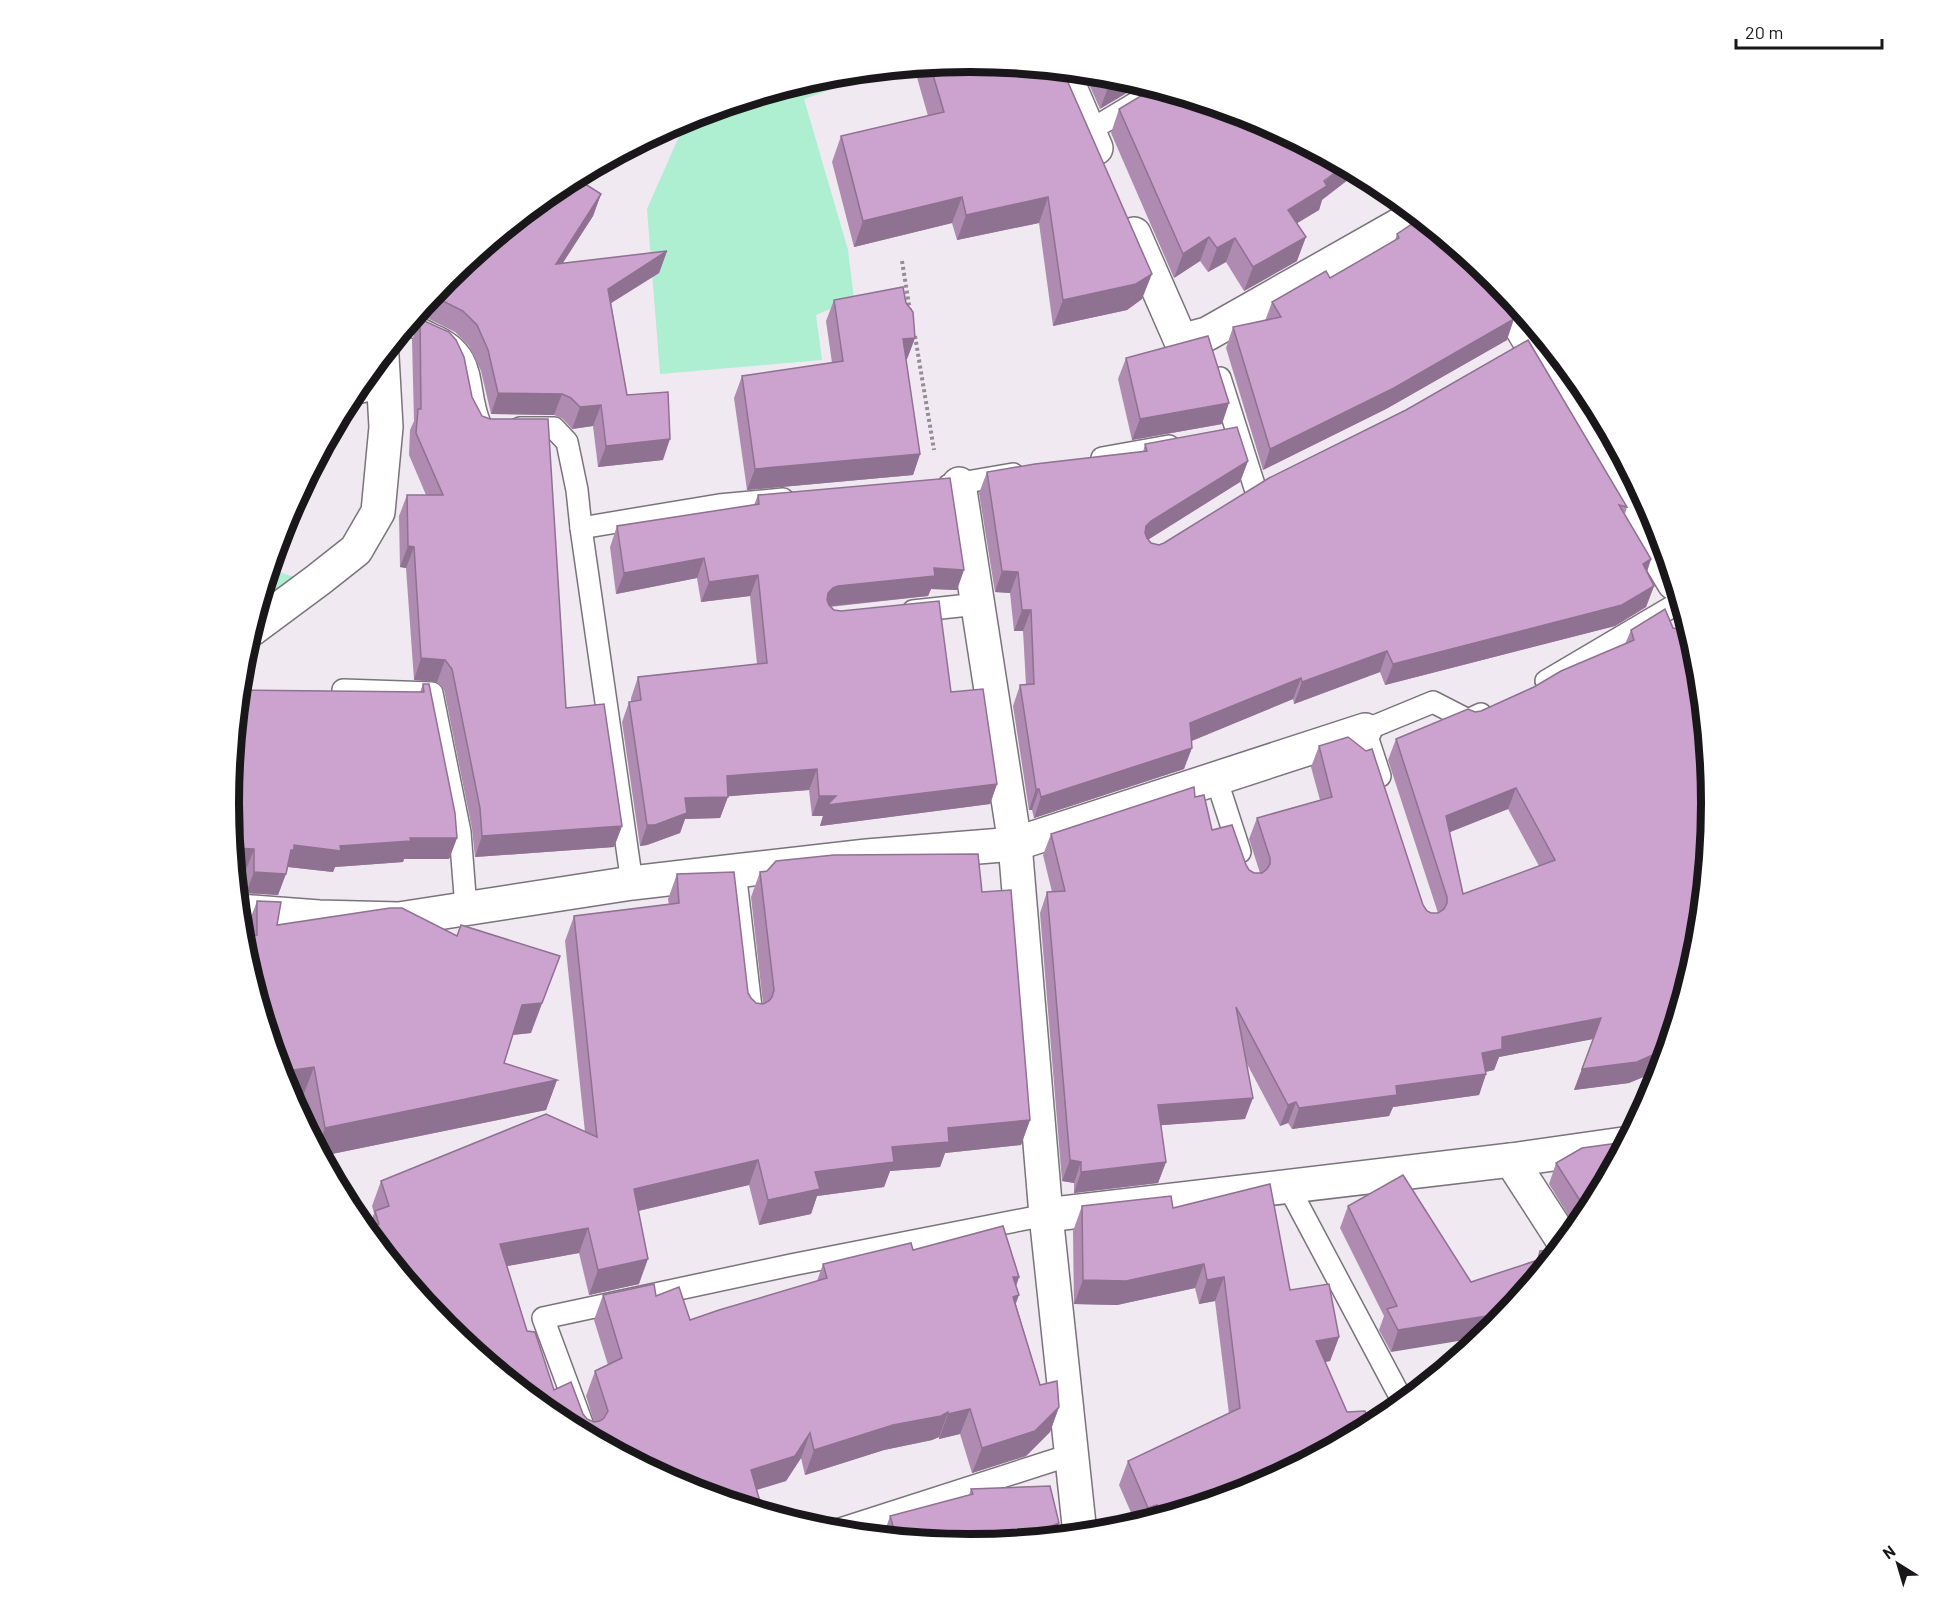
<svg xmlns="http://www.w3.org/2000/svg" width="1940" height="1606" viewBox="0 0 1940 1606" font-family="Barlow,sans-serif">
<style>
.green{fill:#aeeed1}
.lines{fill:none;stroke-linecap:round;stroke-linejoin:round}
.lane-casing{stroke:#7a737b;stroke-width:24}
.street-casing{stroke:#7a737b;stroke-width:36}
.path{stroke:#938e93;stroke-width:4;stroke-dasharray:3 3;stroke-linecap:butt}
.lane{stroke:#fff;stroke-width:21}
.street{stroke:#fff;stroke-width:33}
.wall{fill:#af8bb2;fill-rule:evenodd}
.shaded-wall{fill:#8f7191}
.building{fill:#cca2cf;stroke:#8f7191;stroke-width:1.5;fill-rule:evenodd}
.rim{fill:none;stroke:#191719;stroke-width:8}
</style>
<rect width="100%" height="100%" fill="#f1e9f1"/>
<g class="green">
<path d="M889,69L804,99L848,250L854,299L816,315L822,360L660,374L647,209L687,118L826,76Z"/>
<path d="M270,569L297,578L259,606Z"/>
</g>
<g class="lines">
<g class="lane-casing">
<g id="lane">
<path d="M1089,131L1159,89"/>
<path d="M407,326C416,326 425,331 433,335C481,355 464,390 481,426"/>
<path d="M1220,378L1255,488"/>
<path d="M352,394L384,387"/>
<path d="M520,428H554L567,442L577,490L581,528L632,883"/>
<path d="M1102,458L1169,446"/>
<path d="M949,485L1013,474"/>
<path d="M581,528L719,505L783,499"/>
<path d="M913,611L978,604"/>
<path d="M1546,681L1680,602"/>
<path d="M343,690L432,693L460,832L466,908"/>
<path d="M1380,776L1365,730L1433,702L1468,720L1481,714"/>
<path d="M1216,778L1240,852"/>
<path d="M735,871L752,1016"/>
<path d="M1288,1186L1403,1402"/>
<path d="M586,1434L543,1318L791,1265L1046,1215"/>
<path d="M834,1531L1070,1455"/>
</g>
</g>
<g class="street-casing">
<g id="street">
<path d="M1063,71L1096,148"/>
<path d="M1134,234L1181,341L1207,334L1417,215"/>
<path d="M1490,275L1674,583"/>
<path d="M959,484L1015,844L1046,1215L1080,1534"/>
<path d="M252,629L318,580L356,550L378,512L386,427L382,356"/>
<path d="M239,911L319,917L399,919L632,883L735,871L867,856L1015,844L1365,730"/>
<path d="M1511,1160L1564,1242"/>
<path d="M1046,1215L1511,1160L1623,1144"/>
</g>
</g>
<g class="path">
<path d="M902,261L910,311"/>
<path d="M915,336L934,450"/>
</g>
<use href="#lane" class="lane"/>
<use href="#street" class="street"/>
</g>
<g class="wall">
<path d="M970,62L1142,299L1127,310L1053,326L1039,223L957,240L952,223L854,247L832,162L841,136L928,116L914,67Z"/>
<path d="M1084,73L1115,76L1100,109Z"/>
<path d="M1119,109L1322,200L1319,210L1297,223V261L1244,291L1226,262L1208,272L1200,261L1174,278L1111,133Z"/>
<path d="M593,168L584,183L601,194L593,216L562,264L667,251L659,273L611,303L627,395L663,460L598,467L593,426L572,429L563,419L554,415L491,414L481,371L469,346L455,332L429,319L416,315L446,278Z"/>
<path d="M1397,234L1507,340L1386,409L1263,470L1226,348L1233,327L1265,321L1272,302L1330,278L1395,240Z"/>
<path d="M834,300L906,303L915,338L907,359H906L920,454L913,475L747,490L734,398L742,376L832,363L826,321Z"/>
<path d="M420,319L472,397L566,708L622,826L614,847L475,857L472,829L444,690L437,682L414,680L406,568L400,567L399,516L407,495H426L409,455L410,430L414,421L412,340Z"/>
<path d="M1126,358L1222,424L1132,440L1118,379Z"/>
<path d="M1567,367L1587,391L1632,476Z"/>
<path d="M1406,410L1627,507L1625,514L1651,559L1647,572L1654,586L1646,607L1615,626L1385,685L1380,672L1294,704L1293,699L1191,741L1184,769L1034,818L1032,810H1029L1013,706L1020,685H1026L1023,631H1014L1010,593L995,592L979,493L987,472L1143,452L1145,444L1248,461L1240,482L1148,539L1151,543L1159,545L1164,543Z"/>
<path d="M758,495L957,590L931,589L928,596L830,607L951,692L997,784L990,804L820,826L823,816H812L809,790L728,796L720,818L685,819L680,833L647,845L640,846L622,722L629,702L631,701V698L638,677L757,664L750,596L701,602L697,578L616,594L610,547L617,526L754,505Z"/>
<path d="M1665,609L1697,948L1660,1070L1629,1083L1574,1090L1593,1039L1499,1057L1494,1070L1486,1072V1074L1479,1095L1393,1107L1389,1116L1292,1129L1288,1123L1280,1126L1246,1062L1245,1119L1161,1125L1166,1162L1158,1183L1074,1193V1183L1062,1181L1040,913L1047,892H1052L1043,855L1051,834L1195,797L1212,830L1246,865L1249,870L1254,873H1260L1249,839L1257,818L1320,800L1311,767L1319,746L1427,911L1431,913H1438L1388,760L1396,739L1475,712L1481,711L1625,644L1631,630ZM1508,809L1539,866L1463,894L1449,832Z"/>
<path d="M423,684L457,838L449,859H404L403,862L335,867L333,872L288,867L278,895L246,893V870L235,869L229,803L420,692Z"/>
<path d="M760,872L982,892L1030,1120L1021,1145L945,1153L940,1167L890,1171L884,1187L817,1196L811,1214L759,1225L749,1185L638,1211L639,1284L589,1295L579,1253L507,1266L527,1331L554,1390L583,1414L587,1419L594,1422L586,1396L595,1371L608,1365L594,1320L603,1295L656,1296L690,1320L817,1281L823,1264L913,1250L1019,1277L1016,1287V1304L1040,1385L1059,1407L1050,1432L1026,1456L972,1473L960,1434L939,1439V1437L932,1440L884,1450L805,1475L801,1458L786,1481L757,1490L558,1419L370,1225L374,1213L372,1206L381,1181L585,1132L565,941L574,916L669,905L668,899L677,874L748,993L751,998L756,1003L763,1004L751,897Z"/>
<path d="M257,901L277,925L531,1033L513,1035L504,1063L557,1080L546,1110L322,1156L310,1134L303,1096L285,1086L243,947L246,936V930Z"/>
<path d="M1626,1142L1586,1215L1576,1228L1549,1184L1556,1163Z"/>
<path d="M1082,1206L1173,1208L1290,1290L1339,1337L1330,1361L1326,1362L1253,1488L1136,1524L1119,1485L1128,1461L1229,1414L1215,1301L1199,1304L1195,1288L1117,1305L1074,1304L1073,1231Z"/>
<path d="M1348,1206L1471,1282L1537,1260L1540,1251L1559,1249L1391,1352L1379,1330L1384,1316L1340,1228Z"/>
<path d="M971,1489L1054,1536L885,1531L890,1516L969,1495Z"/>
</g>
<g class="shaded-wall">
<path d="M1122,78L1142,84L1100,109L1109,85Z"/>
<path d="M1344,166L1357,173L1322,200L1319,210L1279,234L1288,210Z"/>
<path d="M593,168L574,203L582,182L587,171Z"/>
<path d="M601,194L593,216L548,286L556,264Z"/>
<path d="M962,197L952,223L854,247L863,221Z"/>
<path d="M1048,197L1039,223L957,240L966,215Z"/>
<path d="M1209,237L1200,261L1174,278L1183,254Z"/>
<path d="M1306,237L1297,261L1244,291L1253,267Z"/>
<path d="M1235,238L1226,262L1208,272L1217,248Z"/>
<path d="M667,251L659,273L600,310L608,289Z"/>
<path d="M1152,274L1142,299L1127,310L1053,326L1063,300Z"/>
<path d="M1514,319L1507,340L1386,409L1263,470L1270,449Z"/>
<path d="M915,338L907,359L895,361L903,339Z"/>
<path d="M498,393L562,394L554,415L491,414Z"/>
<path d="M1229,403L1222,424L1132,440L1140,419Z"/>
<path d="M601,405L593,426L572,429L580,407Z"/>
<path d="M670,439L663,460L598,467L606,446Z"/>
<path d="M920,454L913,475L747,490L755,469Z"/>
<path d="M1248,461L1240,482L1143,543L1146,526L1151,521Z"/>
<path d="M408,546L414,547L406,568L400,567Z"/>
<path d="M704,558L697,578L616,594L624,573Z"/>
<path d="M1651,559L1644,580L1643,564Z"/>
<path d="M934,568L964,570L957,590L931,589L928,596L831,606L825,608L828,593L833,588L838,586Z"/>
<path d="M1002,571L1018,572L1010,593L995,592Z"/>
<path d="M758,575L750,596L701,602L709,582Z"/>
<path d="M1654,586L1646,607L1615,626L1385,685L1393,664Z"/>
<path d="M1022,610H1031L1023,631H1014Z"/>
<path d="M1387,651L1380,672L1294,704L1302,682Z"/>
<path d="M421,658L445,660L437,682L414,680Z"/>
<path d="M1301,678L1293,699L1182,745L1190,723Z"/>
<path d="M1192,748L1184,769L1034,818L1041,797Z"/>
<path d="M817,769L809,790L720,797L727,776Z"/>
<path d="M997,784L990,804L820,826L823,816H812L819,796Z"/>
<path d="M1516,788L1508,809L1438,837L1446,816Z"/>
<path d="M1036,789H1039L1032,810H1029Z"/>
<path d="M728,797L720,818L685,819L680,833L647,845L640,846L647,825L685,798Z"/>
<path d="M622,826L614,847L475,857L482,836Z"/>
<path d="M410,838H457L449,859H404L403,862L335,867L333,872L288,867L286,871L291,850L294,845L340,846Z"/>
<path d="M233,848L254,849L246,870L235,869Z"/>
<path d="M254,872L286,874L278,895L246,893Z"/>
<path d="M265,985L259,1002L257,994L260,986Z"/>
<path d="M549,985L531,1033L511,1035L522,1005Z"/>
<path d="M1601,1018L1593,1039L1499,1057L1494,1070L1475,1074L1482,1053L1502,1037Z"/>
<path d="M1666,1049L1660,1070L1629,1083L1574,1090L1582,1069Z"/>
<path d="M314,1067L303,1096L291,1098L285,1086L283,1079L286,1071Z"/>
<path d="M1486,1074L1479,1095L1393,1107L1389,1116L1292,1129L1299,1108L1396,1086Z"/>
<path d="M557,1080L546,1110L322,1156L318,1148L325,1128Z"/>
<path d="M1253,1098L1245,1119L1151,1126L1158,1105Z"/>
<path d="M1296,1102L1288,1123L1280,1126L1288,1105Z"/>
<path d="M1030,1120L1021,1145L945,1153L940,1167L890,1171L884,1187L817,1196L811,1214L759,1225L768,1200L815,1172L948,1128Z"/>
<path d="M758,1160L749,1185L625,1214L634,1189Z"/>
<path d="M1070,1160L1081,1162L1074,1183L1062,1181Z"/>
<path d="M1166,1162L1158,1183L1074,1193L1081,1172Z"/>
<path d="M588,1228L579,1253L491,1269L500,1244Z"/>
<path d="M648,1259L639,1284L589,1295L598,1270Z"/>
<path d="M1204,1264L1195,1288L1117,1305L1074,1304L1083,1280Z"/>
<path d="M1013,1277H1019L1010,1302Z"/>
<path d="M1224,1277L1215,1301L1199,1304L1207,1280Z"/>
<path d="M1019,1295L1010,1320L1013,1297Z"/>
<path d="M1506,1313L1494,1328L1483,1337L1391,1352L1398,1330Z"/>
<path d="M1339,1337L1330,1361L1308,1365L1316,1341Z"/>
<path d="M1059,1407L1050,1432L1026,1456L972,1473L982,1448Z"/>
<path d="M970,1409L960,1434L939,1439L948,1414Z"/>
<path d="M948,1412L939,1437L932,1440L884,1450L805,1475L814,1450L893,1425Z"/>
<path d="M810,1433L801,1458L786,1481L742,1494L751,1470Z"/>
<path d="M761,1505L759,1510L753,1508Z"/>
<path d="M1157,1505L1152,1519L1143,1522L1148,1508Z"/>
<path d="M1059,1523L1054,1536L1017,1540Z"/>
</g>
<g class="building">
<path d="M970,62L1063,71L1152,274L1136,284L1063,300L1048,197L966,215L962,197L863,221L841,136L944,112L930,65Z"/>
<path d="M1104,75L1115,76L1122,78L1109,85Z"/>
<path d="M1154,88L1254,118L1344,166L1324,181L1327,186L1288,210L1306,237L1253,267L1235,238L1217,248L1209,237L1183,254L1119,109Z"/>
<path d="M587,171L582,182L601,194L556,264L667,251L608,289L627,395L668,392L670,439L606,446L601,405L580,407L571,398L562,394L498,393L488,350L477,325L463,311L437,298L432,296L446,278L558,186Z"/>
<path d="M1421,218L1487,273L1514,319L1394,388L1270,449L1233,327L1281,317L1272,302L1326,271L1330,278L1399,238L1397,234Z"/>
<path d="M903,287L906,303L913,312L915,338L903,339L920,454L755,469L742,376L843,361L834,300Z"/>
<path d="M420,319L449,332L456,340L464,357L472,397L482,416L490,419H548L566,708L604,704L622,826L482,836L480,808L452,669L445,660L421,658L414,547L408,546L407,495H443L416,433L418,409H421Z"/>
<path d="M1208,336L1229,403L1140,419L1126,358Z"/>
<path d="M1528,340L1627,507L1619,505L1651,559L1643,564L1654,586L1622,605L1393,664L1387,651L1302,682L1301,678L1190,723L1192,748L1041,797L1039,789H1036L1020,685L1034,684L1031,610H1022L1018,572L1002,571L987,472L1035,464L1147,451L1145,444L1237,427L1248,461L1151,521L1146,526L1145,533L1147,538L1151,543L1159,545L1164,543L1269,478L1406,410Z"/>
<path d="M950,478L964,570L934,568L935,576L838,586L833,588L828,593L827,600L829,605L834,610L841,611L939,601L951,692L983,689L997,784L827,805L836,796H819L817,769L727,776L728,797L685,798L687,813L655,825H647L629,702L641,700L638,677L767,663L758,575L709,582L704,558L624,573L617,526L759,504L758,495Z"/>
<path d="M1665,609L1673,628L1681,630L1693,652L1695,651L1697,659L1712,803L1697,948L1666,1049L1637,1062L1582,1069L1601,1018L1502,1037V1049L1482,1053L1486,1074L1396,1086L1397,1095L1299,1108L1296,1102L1288,1105L1236,1007L1253,1098L1158,1105L1166,1162L1081,1172V1162L1070,1160L1047,892L1065,891L1051,834L1194,787L1195,797L1204,795L1212,830L1232,825L1246,865L1249,870L1254,873H1262L1267,869L1270,864V858L1257,818L1332,797L1319,746L1348,737L1366,751L1372,749L1423,905L1427,911L1431,913H1438L1444,909L1447,903V897L1396,739L1468,709L1475,712L1481,711L1534,687L1561,671L1634,640L1631,630ZM1516,788L1555,860L1463,894L1446,816Z"/>
<path d="M423,684H429L455,813L457,838H410L411,841L340,846L341,851L294,845V850H291L286,874L254,872V849L233,848L229,803L240,690L424,692Z"/>
<path d="M978,854L982,892L1011,890L1030,1120L948,1128L949,1142L892,1147L894,1162L815,1172L820,1189L768,1200L758,1160L634,1189L648,1259L598,1270L588,1228L500,1244L527,1331L535,1332L554,1390L571,1382L583,1414L587,1419L594,1422L600,1421L604,1418L608,1411L595,1371L622,1358L603,1295L654,1284L656,1296L679,1287L690,1320L719,1310L827,1278L823,1264L911,1243L913,1250L1003,1226L1019,1277H1013L1019,1295L1013,1297L1040,1385L1057,1381L1059,1407L1035,1431L982,1448L970,1409L948,1414V1412L941,1416L893,1425L814,1450L810,1433L795,1456L751,1470L761,1505L753,1508L686,1488L558,1419L445,1327L363,1226L379,1224L375,1211L389,1206L381,1181L546,1114L597,1137L574,916L679,903L677,874L734,872L748,993L751,998L756,1003L763,1004L769,1001L772,997L774,990L760,872L767,871L776,861L834,855Z"/>
<path d="M257,901L281,902L277,925L390,908H402L457,936L461,925L560,956L542,1003L522,1005L504,1063L557,1080L325,1128L314,1067L286,1071L265,985L260,986L257,964L244,951L243,947L242,937L257,935Z"/>
<path d="M1626,1142L1588,1213L1556,1163L1582,1148Z"/>
<path d="M1403,1175L1471,1282L1538,1260L1540,1251L1559,1249L1506,1313L1398,1330L1387,1309L1397,1306L1348,1206Z"/>
<path d="M1270,1184L1290,1290L1329,1284L1339,1337L1316,1341L1347,1412L1365,1411L1371,1425L1253,1488L1162,1516L1157,1505L1148,1508L1128,1461L1240,1408L1224,1277L1207,1280L1204,1264L1126,1281L1083,1280L1082,1206L1171,1196L1173,1208Z"/>
<path d="M1050,1486L1059,1523L1017,1540L970,1544L870,1535L894,1529L890,1516L973,1494L971,1489Z"/>
</g>
<path d="M0 0H1940V1606H0ZM239 803a731 731 0 1 1 1462 0a731 731 0 1 1-1462 0Z" fill="#fff" fill-rule="evenodd"/>
<path class="rim" d="M239 803a731 731 0 1 1 1462 0a731 731 0 1 1-1462 0Z"/>
<g transform="translate(1898 1564) rotate(323)" stroke="#ffffff" stroke-width="4.5" paint-order="stroke">
<path d="M0-4.5L10 22L0 15L-10 22Z" fill="#191719"/>
<text y="-9" font-size="16" font-weight="bold" text-anchor="middle" fill="#191719">N</text>
</g>
<path d="M1736 39v9h146v-9" fill="none" stroke="#191719" stroke-width="3"/>
<text x="1745" y="39" font-size="18" fill="#191719" stroke="#ffffff" stroke-width="4.5" paint-order="stroke">20 m</text>
</svg>
